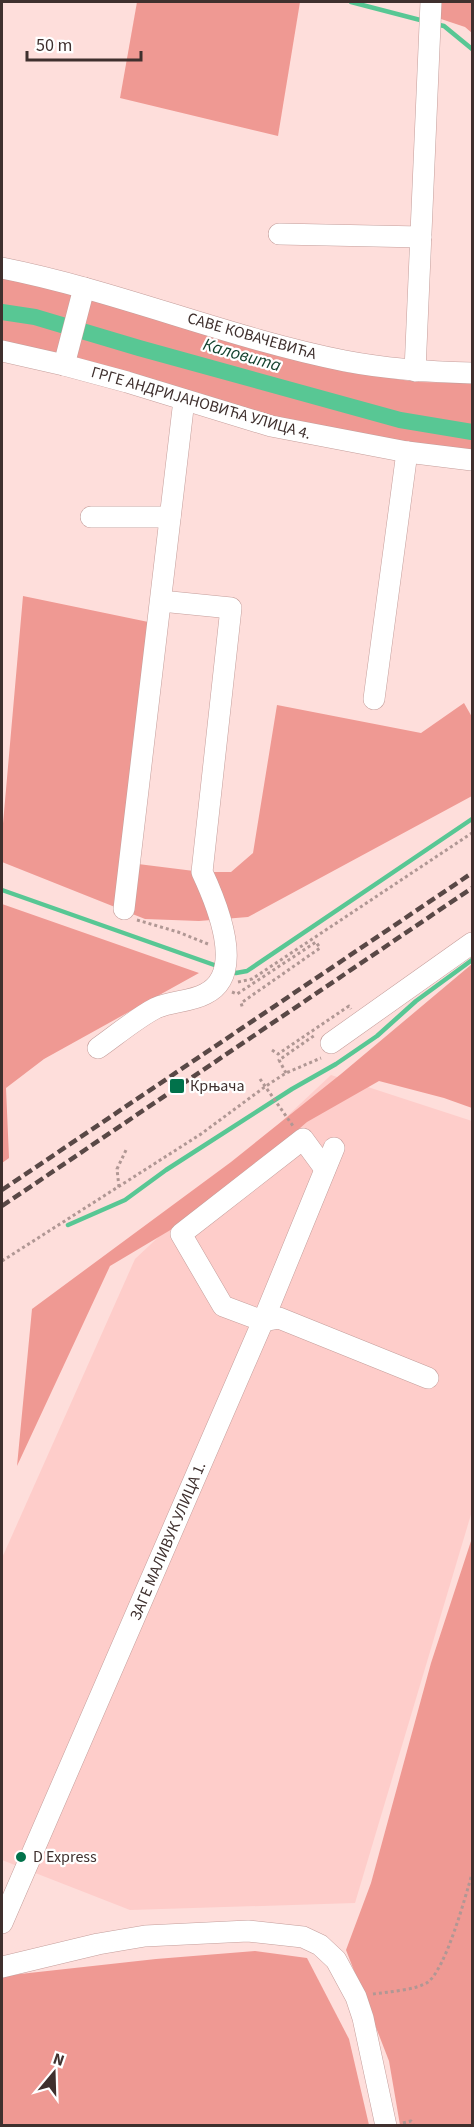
<svg xmlns="http://www.w3.org/2000/svg" width="474" height="2127" viewBox="0 0 474 2127" font-family="'Source Sans 3',sans-serif">
<style>
.built{fill:#fecdca}
.green{fill:#ef9993}
.lines{fill:none;stroke-linecap:round;stroke-linejoin:round}
.stream{stroke:#58c794;stroke-width:4.5}
.canal{stroke:#58c794;stroke-width:16}
.minor-casing{stroke:#c49e9b;stroke-width:22}
.path{stroke:#b09794;stroke-width:3;stroke-dasharray:3 3;stroke-linecap:butt}
.minor{stroke:#fff;stroke-width:21}
.rail{stroke:#594846;stroke-width:4.5;stroke-dasharray:9 4.5;stroke-linecap:butt}
.poi-dot{fill:#01724b;stroke:#fff;stroke-width:2}
.labels{text-anchor:middle;dominant-baseline:central;stroke-width:4.5;stroke-linejoin:round;paint-order:stroke}
.street-label{font-size:16px;fill:#3f302e;stroke:#fff}
.poi-label{font-size:16px;fill:#3f302e;stroke:#fff;text-anchor:start}
.water-label{font-size:18px;font-style:italic;fill:#103f2b;stroke:#fff}
</style>
<rect width="100%" height="100%" fill="#fededb"/>
<path class="built" d="M331,1075L472,1121V1511L355,1903L130,1910L2,1860V1558L135,1259Z"/>
<g class="green">
<path d="M137,2H300L278,136L120,98Z"/>
<path d="M440,2H472V33L465,27L441,19Z"/>
<path d="M2,268L346,372L418,382L472,383V460L407,452L2,351Z"/>
<path d="M23,596L158,624L130,863L202,872H231L253,853L277,705L421,733L464,703L472,717V796L248,917L199,921L145,919L2,862V835Z"/>
<path d="M2,904L199,973L44,1059L6,1088L9,1158L2,1163Z"/>
<path d="M472,964V1108L444,1098L379,1081L307,1122L209,1207L110,1266L17,1466L32,1309L231,1162L341,1074Z"/>
<path d="M472,1538V2125H400L389,2061L346,1950L371,1883L431,1663Z"/>
<path d="M255,1951L307,1958L349,2039L369,2125H2V1976L156,1959Z"/>
</g>
<g class="lines">
<g class="stream">
<path d="M351,2L424,21"/>
<path d="M435,24L444,26L472,49"/>
<path d="M2,890L220,967"/>
<path d="M230,971L236,973L247,971L472,819"/>
<path d="M68,1225L125,1200L166,1170L292,1089L336,1064L377,1036L416,1001L472,960"/>
</g>
<path class="canal" d="M2,312L35,317L139,348L400,420L472,432"/>
<g class="minor-casing">
<g id="minor">
<path d="M279,234L421,237"/>
<path d="M2,268C118,291 229,338 345,361C387,369 430,372 472,373"/>
<path d="M2,351L64,365L127,382L271,426L407,452L472,460"/>
<path d="M64,365L84,288"/>
<path d="M415,371L431,2"/>
<path d="M91,517H170"/>
<path d="M374,699L407,452"/>
<path d="M124,909L184,400"/>
<path d="M331,1043L472,943"/>
<path d="M98,1048C115,1036 138,1017 156,1008C171,1001 190,1002 205,994C247,974 216,902 202,872L231,608L161,601"/>
<path d="M263,1321L223,1306L181,1234L303,1139L325,1169"/>
<path d="M263,1321L279,1318L428,1378"/>
<path d="M2,1923L263,1321L334,1148"/>
<path d="M2,1967L98,1944L145,1936L248,1931L303,1937L320,1945L336,1960L356,1997L363,2018L386,2126"/>
</g>
</g>
<g class="path">
<path d="M137,920L178,932L208,944"/>
<path d="M238,982L252,979L472,833"/>
<path d="M232,992L237,994L316,942L320,948L241,1003L243,1009"/>
<path d="M272,1050L278,1054L349,1006L351,1009"/>
<path d="M286,1073L279,1060L315,1035"/>
<path d="M260,1079L293,1126"/>
<path d="M119,1187L117,1169L127,1148"/>
<path d="M2,1261L201,1134L266,1086L286,1073L321,1058"/>
<path d="M373,1994C387,1992 417,1990 428,1982C446,1968 465,1898 472,1874"/>
<path d="M403,2123L411,2121L414,2126"/>
</g>
<use href="#minor" class="minor"/>
<g class="rail">
<path d="M2,1190L472,873"/>
<path d="M2,1206L472,888"/>
</g>
</g>
<g class="poi-dot">
<rect x="169" y="1078" width="16" height="16" rx="3"/>
<circle cx="21" cy="1857" r="6"/>
</g>
<g class="labels">
<g class="street-label">
<text transform="translate(252 336) rotate(16)">САВЕ КОВАЧЕВИЋА</text>
<text transform="translate(201 403) rotate(16)">ГРГЕ АНДРИЈАНОВИЋА УЛИЦА 4.</text>
<text transform="translate(168 1541) rotate(-67)">ЗАГЕ МАЛИВУК УЛИЦА 1.</text>
</g>
<g class="poi-label">
<text x="190" y="1086">Крњача</text>
<text x="33" y="1857">D Express</text>
</g>
<g class="water-label">
<text transform="translate(242 355) rotate(16)">Каловита</text>
</g>
</g>
<rect width="474" height="2127" fill="none" stroke="#3f302e" stroke-width="6"/>
<g transform="translate(54 2073) rotate(19)" stroke="#ffffff" stroke-width="4.5" paint-order="stroke">
<path d="M0-4.5L10 22L0 15L-10 22Z" fill="#3f302e"/>
<text y="-9" font-size="16" font-weight="bold" text-anchor="middle" fill="#3f302e">N</text>
</g>
<path d="M27 51v9h114v-9" fill="none" stroke="#3f302e" stroke-width="3"/>
<text x="36" y="51" font-size="18" fill="#3f302e" stroke="#ffffff" stroke-width="4.5" paint-order="stroke">50 m</text>
</svg>
